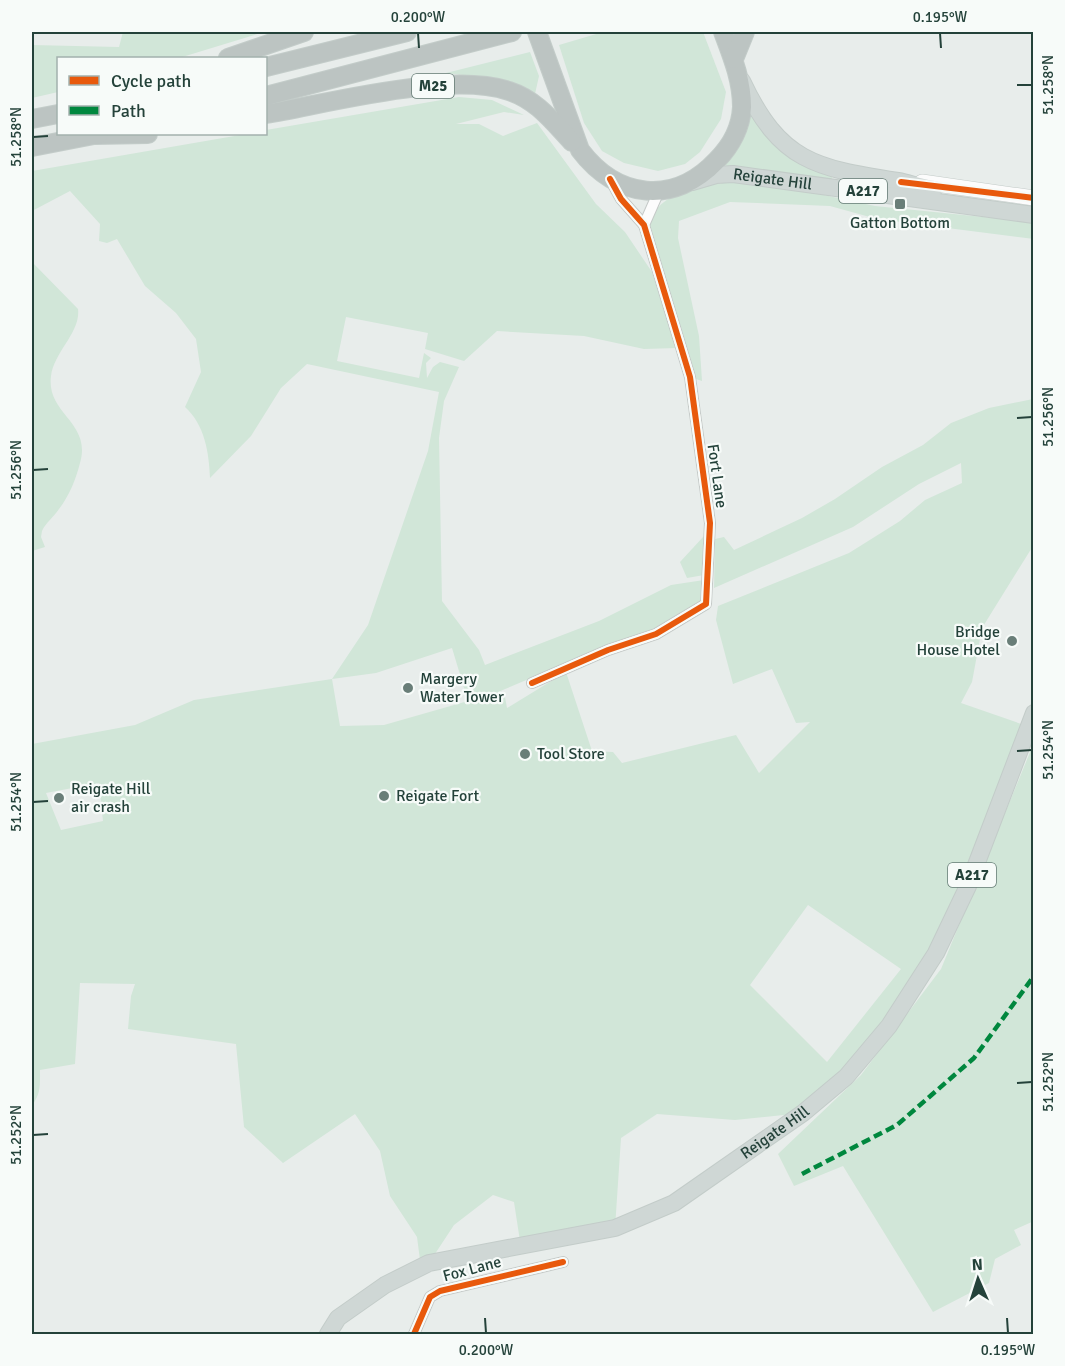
<svg xmlns="http://www.w3.org/2000/svg" width="1065" height="1366" viewBox="0 0 1065 1366" font-family="Signika,sans-serif">
<style>
.green{fill:#d1e6d8;fill-rule:evenodd}
.lines{fill:none;stroke-linecap:round;stroke-linejoin:round}
.street-casing{stroke:#c5cac8;stroke-width:12}
.secondary-casing{stroke:#c3cbc8;stroke-width:16}
.primary-casing{stroke:#c3ccc9;stroke-width:18}
.highway-casing{stroke:#c3ccc9;stroke-width:20}
.street{stroke:#fcfcfc;stroke-width:10}
.secondary{stroke:#fcfcfc;stroke-width:15}
.primary{stroke:#cfd7d5;stroke-width:16}
.highway{stroke:#bcc4c2;stroke-width:18}
.quiet{stroke:#00873e;stroke-width:4.5;stroke-dasharray:9 4.5;stroke-linecap:butt}
.cycleway-casing{stroke:#f7fbf9;stroke-width:10}
.cycleway{stroke:#e8590c;stroke-width:6}
.ticks{fill:none;stroke:#24423a;stroke-width:2}
.poi-dot{fill:#697e78;stroke:#f7fbf9;stroke-width:2}
.labels{text-anchor:middle;dominant-baseline:central;stroke-width:4.5;stroke-linejoin:round;paint-order:stroke}
.shield{fill:#f7fbf9;stroke:#637a73;stroke-width:1.5}
.shield-label{font-size:15px;font-weight:bold;fill:#24423a}
.street-label{font-size:16px;fill:#24423a;stroke:#f7fbf9}
.poi-label{font-size:16px;fill:#24423a;stroke:#f7fbf9;text-anchor:start}
.neatline{fill:none;stroke:#24423a;stroke-width:2}
.ticks-label{font-size:15px;text-anchor:middle;fill:#24423a}
</style>
<rect width="100%" height="100%" fill="#e8edeb"/>
<g class="green">
<path d="M123,32H264L179,58H58V92L32,98V45L119,47Z"/>
<path d="M603,32H703L726,92L721,119L700,152L685,164L658,171L624,163L602,151L584,123L559,45Z"/>
<path d="M530,52L539,76L535,94L496,79L446,73Z"/>
<path d="M459,97L492,100L524,115L504,112L456,124H479L503,136L537,123L596,204L625,232L652,272L677,348L644,349L584,336L497,331L464,361L425,349L428,333L346,317L337,361L419,378L424,353L431,358L426,363L427,378L433,367L440,362L459,367L444,401L439,438L442,601L479,650L485,665L599,621L671,585L704,580L703,601L662,629L607,646L498,692L505,697L507,708L566,672L592,751L613,752L622,763L736,735L759,773L810,722L796,723L772,669L733,684L716,620L718,606L849,553L900,521L925,500L962,483L961,463L919,484L853,527L714,588L715,539L724,537L734,550L802,518L835,499L882,467L923,445L951,423L989,408L1033,399V546L982,628L972,682L961,703L1027,726L968,886L889,1026L803,1113L735,1120L657,1114L621,1138L615,1228L520,1241L514,1202L493,1195L454,1225L429,1263L420,1260L417,1237L390,1196L380,1151L355,1114L283,1163L244,1127L236,1044L128,1029L131,996L135,984L80,983L75,1064L40,1070C40,1084 41,1094 32,1105V744L135,725L194,700L332,679L368,625L428,451L439,392L307,364L281,388L251,436L210,478C209,453 205,425 185,407L201,372L196,339L176,313L145,286L117,239L107,243L99,241L100,224L70,191L32,211V171L246,134H266V130ZM452,648L468,701L384,725L340,726L332,679L376,673ZM99,783L103,821L61,830L46,793ZM808,905L901,969L827,1062L750,985Z"/>
<path d="M750,110C776,151 785,161 832,177L831,181L728,168L725,164Z"/>
<path d="M733,182L810,192L875,206L1033,222L1034,239L877,219L830,206L730,202L679,221L678,238L699,336L702,381L693,378L647,225C660,191 700,185 733,182Z"/>
<path d="M32,262L78,309C81,332 54,352 51,376C46,414 92,422 80,463C76,479 69,496 59,509C54,517 46,522 42,531L41,537L45,547L32,551Z"/>
<path d="M704,536V575L687,578L680,562Z"/>
<path d="M1033,745L1034,1221L1014,1230L1021,1245L995,1259L989,1283L933,1312L843,1166L794,1186L778,1154L861,1075L941,969Z"/>
</g>
<g class="lines">
<g class="street-casing">
<g id="street">
<path d="M644,225L659,191"/>
<path d="M532,683L608,650L656,634L706,604L710,523L690,377L644,225L621,199L610,179"/>
<path d="M414,1334L430,1297L440,1291L563,1262"/>
</g>
</g>
<g class="secondary-casing">
<path id="secondary" d="M922,182L1034,198"/>
</g>
<g class="primary-casing">
<g id="primary">
<path d="M742,81C780,162 815,168 898,181C910,183 921,188 934,189"/>
<path id="s1" d="M692,182L716,175L733,174L1034,215"/>
<path id="s2" d="M328,1334L338,1318L385,1285L429,1263L615,1228L674,1203L803,1113L846,1077L889,1026L936,953L968,886L1034,713"/>
</g>
</g>
<g class="highway-casing">
<g id="highway">
<path d="M537,32L580,150C617,199 674,206 717,160C731,146 741,127 742,107C742,80 732,56 723,32"/>
<path d="M228,58L304,32"/>
<path d="M734,59L745,32"/>
<path d="M266,67L407,32"/>
<path d="M266,96L512,32"/>
<path d="M266,114C330,103 449,71 509,91C537,100 553,122 572,142"/>
<path d="M32,119L58,114"/>
<path d="M94,135L148,134"/>
<path d="M32,147L99,134"/>
</g>
</g>
<use href="#street" class="street"/>
<use href="#secondary" class="secondary"/>
<use href="#primary" class="primary"/>
<use href="#highway" class="highway"/>
<path class="quiet" d="M802,1174L897,1125L974,1058L1034,976"/>
<g class="cycleway-casing">
<g id="cycleway">
<path d="M901,182L1034,198"/>
<path d="M532,683L608,650L656,634L706,604L710,523L690,377L644,225L621,199L610,179"/>
<path d="M414,1334L430,1297L440,1291L563,1262"/>
</g>
</g>
<use href="#cycleway" class="cycleway"/>
</g>
<path class="ticks" d="M418,33L419,48M940,33L941,48M1017,85H1032M33,137L48,136M1017,418L1032,417M33,470L48,469M1017,751L1032,750M33,802L48,801M1017,1083L1032,1082M33,1135L48,1134M485,1318L486,1333M1007,1318L1008,1333"/>
<g class="poi-dot">
<rect x="894" y="198" width="12" height="12" rx="3"/>
<circle cx="1012" cy="641" r="6"/>
<circle cx="408" cy="688" r="6"/>
<circle cx="525" cy="754" r="6"/>
<circle cx="384" cy="796" r="6"/>
<circle cx="59" cy="798" r="6"/>
</g>
<g class="labels">
<g class="shield">
<rect x="412" y="74" width="42" height="24" rx="4.5"/>
<rect x="839" y="179" width="48" height="24" rx="4.5"/>
<rect x="948" y="863" width="48" height="24" rx="4.5"/>
</g>
<g class="shield-label">
<text x="433" y="86">M25</text>
<text x="863" y="191">A217</text>
<text x="972" y="875">A217</text>
</g>
<g class="street-label">
<text stroke="none"><textPath href="#s1" startOffset="82">Reigate Hill</textPath></text>
<text transform="translate(717 476) rotate(82)">Fort Lane</text>
<text stroke="none"><textPath href="#s2" startOffset="502">Reigate Hill</textPath></text>
<text transform="translate(472 1269) rotate(-15)">Fox Lane</text>
</g>
<g class="poi-label">
<text x="900" y="223" text-anchor="middle">Gatton Bottom</text>
<text x="1000" y="632" text-anchor="end">Bridge<tspan x="1000" dy="18">House Hotel</tspan></text>
<text x="420" y="679">Margery<tspan x="420" dy="18">Water Tower</tspan></text>
<text x="537" y="754">Tool Store</text>
<text x="71" y="789">Reigate Hill<tspan x="71" dy="18">air crash</tspan></text>
<text x="396" y="796">Reigate Fort</text>
</g>
</g>
<rect width="1065" height="1366" fill="none" stroke="#f7fbf9" stroke-width="66"/>
<rect x="57" y="57" width="210" height="78" fill="#f7fbf9" stroke="#a3b1ad" stroke-width="1.5"/>
<rect x="69" y="76" width="30" height="9" fill="#e8590c" stroke="#a3b1ad" stroke-width="1.5"/>
<text x="111" y="87" font-size="18" fill="#24423a">Cycle path</text>
<rect x="69" y="106" width="30" height="9" fill="#00873e" stroke="#a3b1ad" stroke-width="1.5"/>
<text x="111" y="117" font-size="18" fill="#24423a">Path</text>
<g transform="translate(978 1279) rotate(357)" stroke="#f7fbf9" stroke-width="4.5" paint-order="stroke">
<path d="M0-4.5L10 22L0 15L-10 22Z" fill="#24423a"/>
<text y="-9" font-size="16" font-weight="bold" text-anchor="middle" fill="#24423a">N</text>
</g>
<rect x="33" y="33" width="999" height="1300" class="neatline"/>
<g class="ticks-label">
<text x="418" y="22">0.200°W</text>
<text x="940" y="22">0.195°W</text>
<text transform="translate(1048 85) rotate(-90)" y="5">51.258°N</text>
<text transform="translate(16 137) rotate(-90)" y="5">51.258°N</text>
<text transform="translate(1048 417) rotate(-90)" y="5">51.256°N</text>
<text transform="translate(16 470) rotate(-90)" y="5">51.256°N</text>
<text transform="translate(1048 750) rotate(-90)" y="5">51.254°N</text>
<text transform="translate(16 802) rotate(-90)" y="5">51.254°N</text>
<text transform="translate(1048 1082) rotate(-90)" y="5">51.252°N</text>
<text transform="translate(16 1135) rotate(-90)" y="5">51.252°N</text>
<text x="486" y="1355">0.200°W</text>
<text x="1008" y="1355">0.195°W</text>
</g>
</svg>
